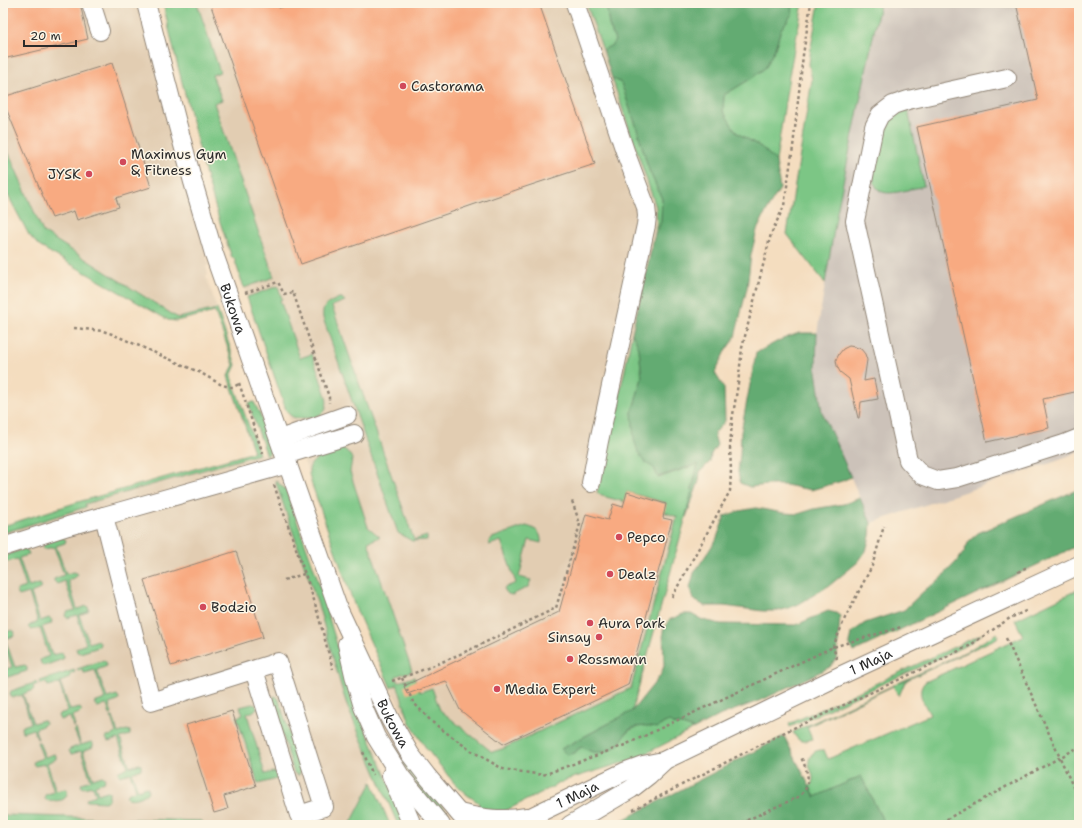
<svg xmlns="http://www.w3.org/2000/svg" width="1082" height="828" viewBox="0 0 1082 828" font-family="'Shantell Sans',sans-serif">
<style>
.built{fill:#e2cdb2}
.industrial{fill:#ccc2b9}
.green{fill:#7bc685;stroke:#537858}
.forest{fill:#64ab72;stroke:#486b4e}
.building{fill:#f8aa81}
.lines{fill:none;stroke-linecap:round;stroke-linejoin:round}
.minor-casing{stroke:#908475;stroke-width:20}
.path{stroke:#908475;stroke-width:2.5;stroke-dasharray:3 3;stroke-linecap:butt}
.minor{stroke:#fff;stroke-width:18}
.poi-dot{fill:#d1495b;stroke:#fcf5e5;stroke-width:1.5}
.labels{text-anchor:middle;dominant-baseline:central;stroke-width:3;stroke-linejoin:round;paint-order:stroke}
.poi-label{font-size:14px;fill:#2b2b2b;stroke:#fcf5e5;text-anchor:start}
.street-label{font-size:14px;fill:#2b2b2b;stroke:#fcf5e5}
</style>
<rect width="100%" height="100%" fill="#fcf5e5"/>
<filter id="ink" filterUnits="userSpaceOnUse"><feTurbulence type="fractalNoise" baseFrequency=".025" numOctaves="2"/><feDisplacementMap in="SourceGraphic" scale="8" xChannelSelector="R" yChannelSelector="G"/><feConvolveMatrix kernelMatrix="1 2 1 2 8 2 1 2 1" color-interpolation-filters="sRGB"/></filter>
<filter id="wash" filterUnits="userSpaceOnUse"><feTurbulence type="fractalNoise" baseFrequency=".012" numOctaves="4" result="noise"/><feDisplacementMap in="SourceGraphic" scale="16" xChannelSelector="R" yChannelSelector="G"/><feGaussianBlur stdDeviation="0.9" result="paint"/><feColorMatrix in="noise" values="0 0 0 0 0 0 0 0 0 0 0 0 0 0 0 0 0 1.4 0 .05"/><feComposite in="paint" operator="in"/></filter>
<g filter="url(#wash)">
<rect width="100%" height="100%" fill="#f4ddbf"/>
<g class="built">
<path d="M3,3H137L209,265L206,266L208,275L206,276L217,309L178,318L43,232L3,140Z"/>
<path d="M162,3H586L656,207L657,212V220L655,234L632,333L625,370L605,461L597,493L658,477L698,464L685,520L632,711L520,769L426,748L410,723L394,695L355,607L344,578L234,258H232L218,216L201,155Z"/>
<path d="M270,445L316,574L354,702L381,765L350,825H204L202,821L3,815V532L85,508V504L270,451Z"/>
</g>
<path class="industrial" d="M880,3H1079V451L1057,461L871,523L822,412L816,371L817,333L837,212Z"/>
<g class="green">
<path d="M163,3H197L220,72L212,75L222,100L214,103L274,277L244,288L234,258H232L218,216L206,175L175,55Z"/>
<path d="M586,3H606L609,25L615,40L613,45L603,50Z"/>
<path d="M791,3H803L789,76L776,161L761,147L737,133L723,111L724,95L752,78L766,67L775,48L781,29L792,14Z"/>
<path d="M819,3H880L837,212L825,283L787,234L812,80L809,64L811,47Z"/>
<path d="M612,78L621,83L624,91L631,112L635,122L649,170L662,199L661,221L658,230L655,234L657,220L656,207Z"/>
<path d="M908,110L924,186C917,188 910,189 903,191C888,194 875,196 873,176C877,157 878,130 893,117C897,113 903,112 908,110Z"/>
<path d="M3,140L43,232L178,318L217,309L236,365L231,376L259,454L85,504L86,507L3,533V526L78,502L254,452L228,376L234,365L215,312L176,321L168,320L39,246L29,235L3,186Z"/>
<path d="M278,286L282,299L280,300L300,358L312,354L326,396C330,412 319,418 305,418C299,418 294,419 290,415C288,414 287,411 286,410L247,297Z"/>
<path d="M339,298H342L345,301L332,306L414,540L427,536V540L412,541L398,533L323,318C321,305 329,303 339,298Z"/>
<path d="M632,333L639,348L642,378L632,413L644,462L654,467L658,478L698,464L685,520L632,711L561,749L575,753L578,749L582,747L592,752L605,751L625,735L630,730L637,727L647,726L657,728L664,723L670,721L673,724L682,725L694,729L635,759L566,780L503,812L476,810L479,803L466,794L454,783L426,748L410,723L397,684L391,688L355,607L311,482C308,473 307,465 317,459L314,452C328,449 345,441 352,459L350,472L368,527L380,537L368,542L412,671L396,676L398,682L414,677L420,692L432,688L440,710L492,752L502,749L631,688L677,517L664,512L666,503L627,492L625,502L602,496L597,493L625,370Z"/>
<path d="M254,402C259,412 271,437 271,448C270,451 269,454 267,456L248,403Z"/>
<path d="M275,480L286,490L316,574L354,702L407,825H398L348,708L343,693L319,608Z"/>
<path d="M526,526C535,528 542,532 541,543L529,540L519,577L531,580L528,587L512,595L508,594L506,592L504,588L516,583L501,541L489,545V541L492,538Z"/>
<path d="M59,537L63,538L66,540L65,543L56,546L66,574L74,572L77,573L78,575L76,577L68,580L77,609L87,606L89,609L87,612L79,615L89,643L98,640L100,643L99,647L80,653L77,652L76,648L86,644L77,615L67,618L66,617L65,615L67,612L75,610L65,581L57,584L54,581V579L64,575L54,547L45,549L42,548L45,543Z"/>
<path d="M24,549L27,550L29,554L28,555L19,558L29,587L39,584L41,587L40,589L31,593L40,621L49,618L51,619L52,621L51,624L42,627L52,655L62,653L63,654L64,658L63,659L44,666L42,665L40,661L41,659L49,656L40,628L31,630L28,627L30,625L38,622L29,593L19,596L17,593V590L26,587L17,559L8,562H7L5,560L7,555Z"/>
<path d="M1079,589V825H885L861,776L815,797L810,787C811,785 813,782 813,778C813,769 804,765 812,754C816,750 819,750 824,750L828,759L930,715C925,704 915,693 925,682L1023,636L1015,620Z"/>
<path d="M12,630L15,632L14,636L5,639L15,667L25,665L27,668V671L8,677L3,675V670L12,667L3,640V632L4,633Z"/>
<path d="M997,633L998,635L997,638L909,679L905,682L899,696L893,686L807,727L812,739C802,743 798,742 793,732L969,650Z"/>
<path d="M982,634L967,645L790,727L789,724Z"/>
<path d="M104,660L106,662L107,666L97,670L107,698L117,695L119,698L118,701L109,704L112,714L110,715L107,705L97,707L94,703L105,699L95,670L85,673H84L83,670L78,671L77,669Z"/>
<path d="M74,670L75,672L70,674V678L60,682L70,710L80,708L82,711L80,713L72,716L75,726L73,727L70,717L60,720L58,716L59,714L68,711L59,683L49,686L47,685L46,682L41,684L40,681Z"/>
<path d="M363,677C369,695 375,712 384,729C400,760 423,787 448,812L441,818L430,807L375,719Z"/>
<path d="M37,682L38,684L33,686L34,689L32,691L23,694L33,723L43,720L45,723L44,725L35,729L38,739H37L33,729L24,732H22L21,729L23,726L31,723L22,695L12,698L10,694L11,691Z"/>
<path d="M275,696L278,698L279,700L301,769L299,775H297L294,773L272,700L273,697Z"/>
<path d="M252,704L256,705L257,708L254,711L247,714L265,774L273,772L278,773V777L277,779L258,784L237,717L243,715L240,707Z"/>
<path d="M111,717H113L118,733L127,730L130,731V735L120,738L130,767L139,764L141,765V769L132,773L138,790L145,787L148,788V792C143,797 133,801 126,797L127,794L136,790L130,773L120,776L118,773L119,771L128,767L118,739L108,742L106,738L107,737L116,733Z"/>
<path d="M76,729L81,745L91,742L93,743V747L83,751L93,779L102,776L104,777L105,780L104,782L95,785L98,794L107,791L109,792V799L105,802L86,801L87,798L96,795L93,786L83,788L81,786L82,783L91,780L81,751L72,754H71L69,751L70,749L80,745L74,730Z"/>
<path d="M37,742H39L45,757L54,754L56,755V759L47,763L56,791L65,789H67C69,803 56,801 46,800L45,799V795L54,792L45,764L35,766L33,764L34,761L43,758Z"/>
<path d="M372,782L390,825H350Z"/>
<path d="M3,815L202,821L204,825H3Z"/>
</g>
<g class="forest">
<path d="M606,3H791L792,14L781,29L775,48L766,67L752,78L724,95L723,111L737,133L761,147L776,161L780,189L769,206L757,230L751,255L747,288L735,337L724,353L715,373L724,388L725,421L714,434L717,445L711,454L710,462L700,472L699,481L685,520L698,464L658,477L654,468L644,462L638,452L634,440L632,413L642,378L639,348L632,333L655,234L658,230L661,221L662,199L649,170L635,122L631,112L624,91L621,83L612,78L603,50L612,45L615,40L609,25Z"/>
<path d="M799,333H817L816,371L822,412L851,477L842,481L811,490L786,485H768L750,487L740,483L738,472L740,454L741,432L756,353L780,340Z"/>
<path d="M1079,489V545L853,652L849,643L851,633L865,623L904,610L926,589L937,582L958,560L964,552L969,541L978,533Z"/>
<path d="M860,498L871,523L870,536L866,551L858,562L830,585L799,604L789,608L778,611H763L724,606H705L694,600L690,588L694,573L716,540L725,516L739,511L756,508L784,513L798,514L814,509L844,504Z"/>
<path d="M828,611L836,613L840,616L837,658L830,667L764,699L721,715L694,729L682,725L673,724L670,721L664,723L657,728C649,727 637,724 629,730C625,733 623,739 620,743C613,750 603,753 593,752C590,751 585,749 582,747L578,749L575,753L567,755L561,749L632,711L660,676L664,666L663,630L669,620L683,614H691L703,620L721,624L796,625Z"/>
<path d="M784,736L815,797L861,776L885,825H613Z"/>
</g>
<g id="blocks">
<g class="building">
<path d="M3,3H80L88,39L3,59Z"/>
<path d="M210,3H277L279,8L295,3H539L595,164L516,190L301,264Z"/>
<path d="M1016,3H1079V391L1043,399L1049,428L987,442L917,127L1038,100Z"/>
<path d="M112,63L151,187L116,198L119,207L77,220L74,211L52,218L3,101V97Z"/>
<path d="M849,346L855,347L861,349L865,354L867,360L864,381L874,379L878,399L861,402L859,418H858L849,379L840,372L837,366L836,360L839,354L843,349Z"/>
<path d="M627,492L666,504L663,518L672,520L628,685L503,744L460,710L446,681L407,694L404,686L559,612L586,514L608,520L613,504L623,507Z"/>
<path d="M236,551L263,637L171,666L144,580Z"/>
<path d="M232,711L256,786L224,796L228,809L214,813L186,725Z"/>
</g>
</g>
</g>
<g filter="url(#ink)">
<use href="#blocks" fill-opacity="0" stroke="#908475" stroke-width="1"/>
<g class="lines">
<g class="minor-casing">
<g id="minor">
<path d="M91,3L100,31"/>
<path id="s1" d="M146,3L176,119L193,182L214,254L338,608L390,719L410,754L427,776L469,825"/>
<path d="M575,3L626,154L646,207L647,216L646,225L599,441L591,483"/>
<path d="M1007,78L908,100L893,105L880,115L874,127L855,221L908,460L922,475L938,481L957,478L1064,444L1079,438"/>
<path d="M280,439L347,415"/>
<path d="M285,455L354,434"/>
<path d="M3,547L68,526L104,516"/>
<path d="M347,644L355,679L363,707L376,737L401,777L441,825"/>
<path d="M254,670L299,815L324,807L278,662L151,702L104,516L288,464"/>
<path d="M391,775L412,825"/>
<path d="M459,813C484,819 501,821 527,817"/>
<path id="s2" d="M514,825L545,810L624,772L643,765L663,761L833,679L1079,565"/>
<path d="M570,825L631,789L649,775L663,762"/>
</g>
</g>
<g class="path">
<path d="M245,293L278,282L284,294L293,292L329,397V403"/>
<path d="M74,328L103,331L112,334L201,373L220,384L229,387H233L239,384"/>
<path d="M239,383L263,454"/>
<path d="M274,485L314,600L333,669"/>
<path d="M1018,572L1025,568H1029"/>
<path d="M284,580L304,574"/>
<path d="M672,597L730,491L731,470L730,448L732,421L738,384L742,348L771,234L784,206L793,147L803,55L811,3"/>
<path d="M1006,638L1079,800"/>
<path d="M837,659L833,647L845,618L872,566L884,526"/>
<path d="M402,678L413,702L432,722L470,750L503,769L543,775L625,745L833,647L901,627"/>
<path d="M392,681C449,662 502,634 556,608L580,524L572,501"/>
<path d="M363,752L373,775"/>
<path d="M633,810L787,731L909,675L969,646L1010,618L1028,610"/>
<path d="M736,825L798,797C813,786 808,772 801,757"/>
<path d="M936,825L1079,747"/>
</g>
<use href="#minor" class="minor"/>
</g>
</g>
<g class="poi-dot">
<circle cx="403" cy="86" r="4"/>
<circle cx="123" cy="162" r="4"/>
<circle cx="89" cy="174" r="4"/>
<circle cx="619" cy="537" r="4"/>
<circle cx="610" cy="574" r="4"/>
<circle cx="203" cy="607" r="4"/>
<circle cx="590" cy="623" r="4"/>
<circle cx="599" cy="637" r="4"/>
<circle cx="570" cy="659" r="4"/>
<circle cx="497" cy="689" r="4"/>
</g>
<g class="labels">
<g class="poi-label">
<text x="411" y="86">Castorama</text>
<text x="131" y="154">Maximus Gym<tspan x="131" dy="16">&amp; Fitness</tspan></text>
<text x="81" y="174" text-anchor="end">JYSK</text>
<text x="627" y="537">Pepco</text>
<text x="618" y="574">Dealz</text>
<text x="211" y="607">Bodzio</text>
<text x="598" y="623">Aura Park</text>
<text x="591" y="637" text-anchor="end">Sinsay</text>
<text x="578" y="659">Rossmann</text>
<text x="505" y="689">Media Expert</text>
</g>
<g class="street-label">
<text stroke="none"><textPath href="#s1" startOffset="318">Bukowa</textPath></text>
<text stroke="none"><textPath href="#s2" startOffset="393">1 Maja</textPath></text>
<text stroke="none"><textPath href="#s1" startOffset="763">Bukowa</textPath></text>
<text stroke="none"><textPath href="#s2" startOffset="70">1 Maja</textPath></text>
</g>
</g>
<rect width="1082" height="828" fill="none" stroke="#fcf5e5" stroke-width="16"/>
<path d="M24 40v6h52v-6" fill="none" stroke="#2b2b2b" stroke-width="2"/>
<text x="30" y="40" font-size="12" fill="#2b2b2b" stroke="#fcf5e5" stroke-width="3" paint-order="stroke">20 m</text>
</svg>
